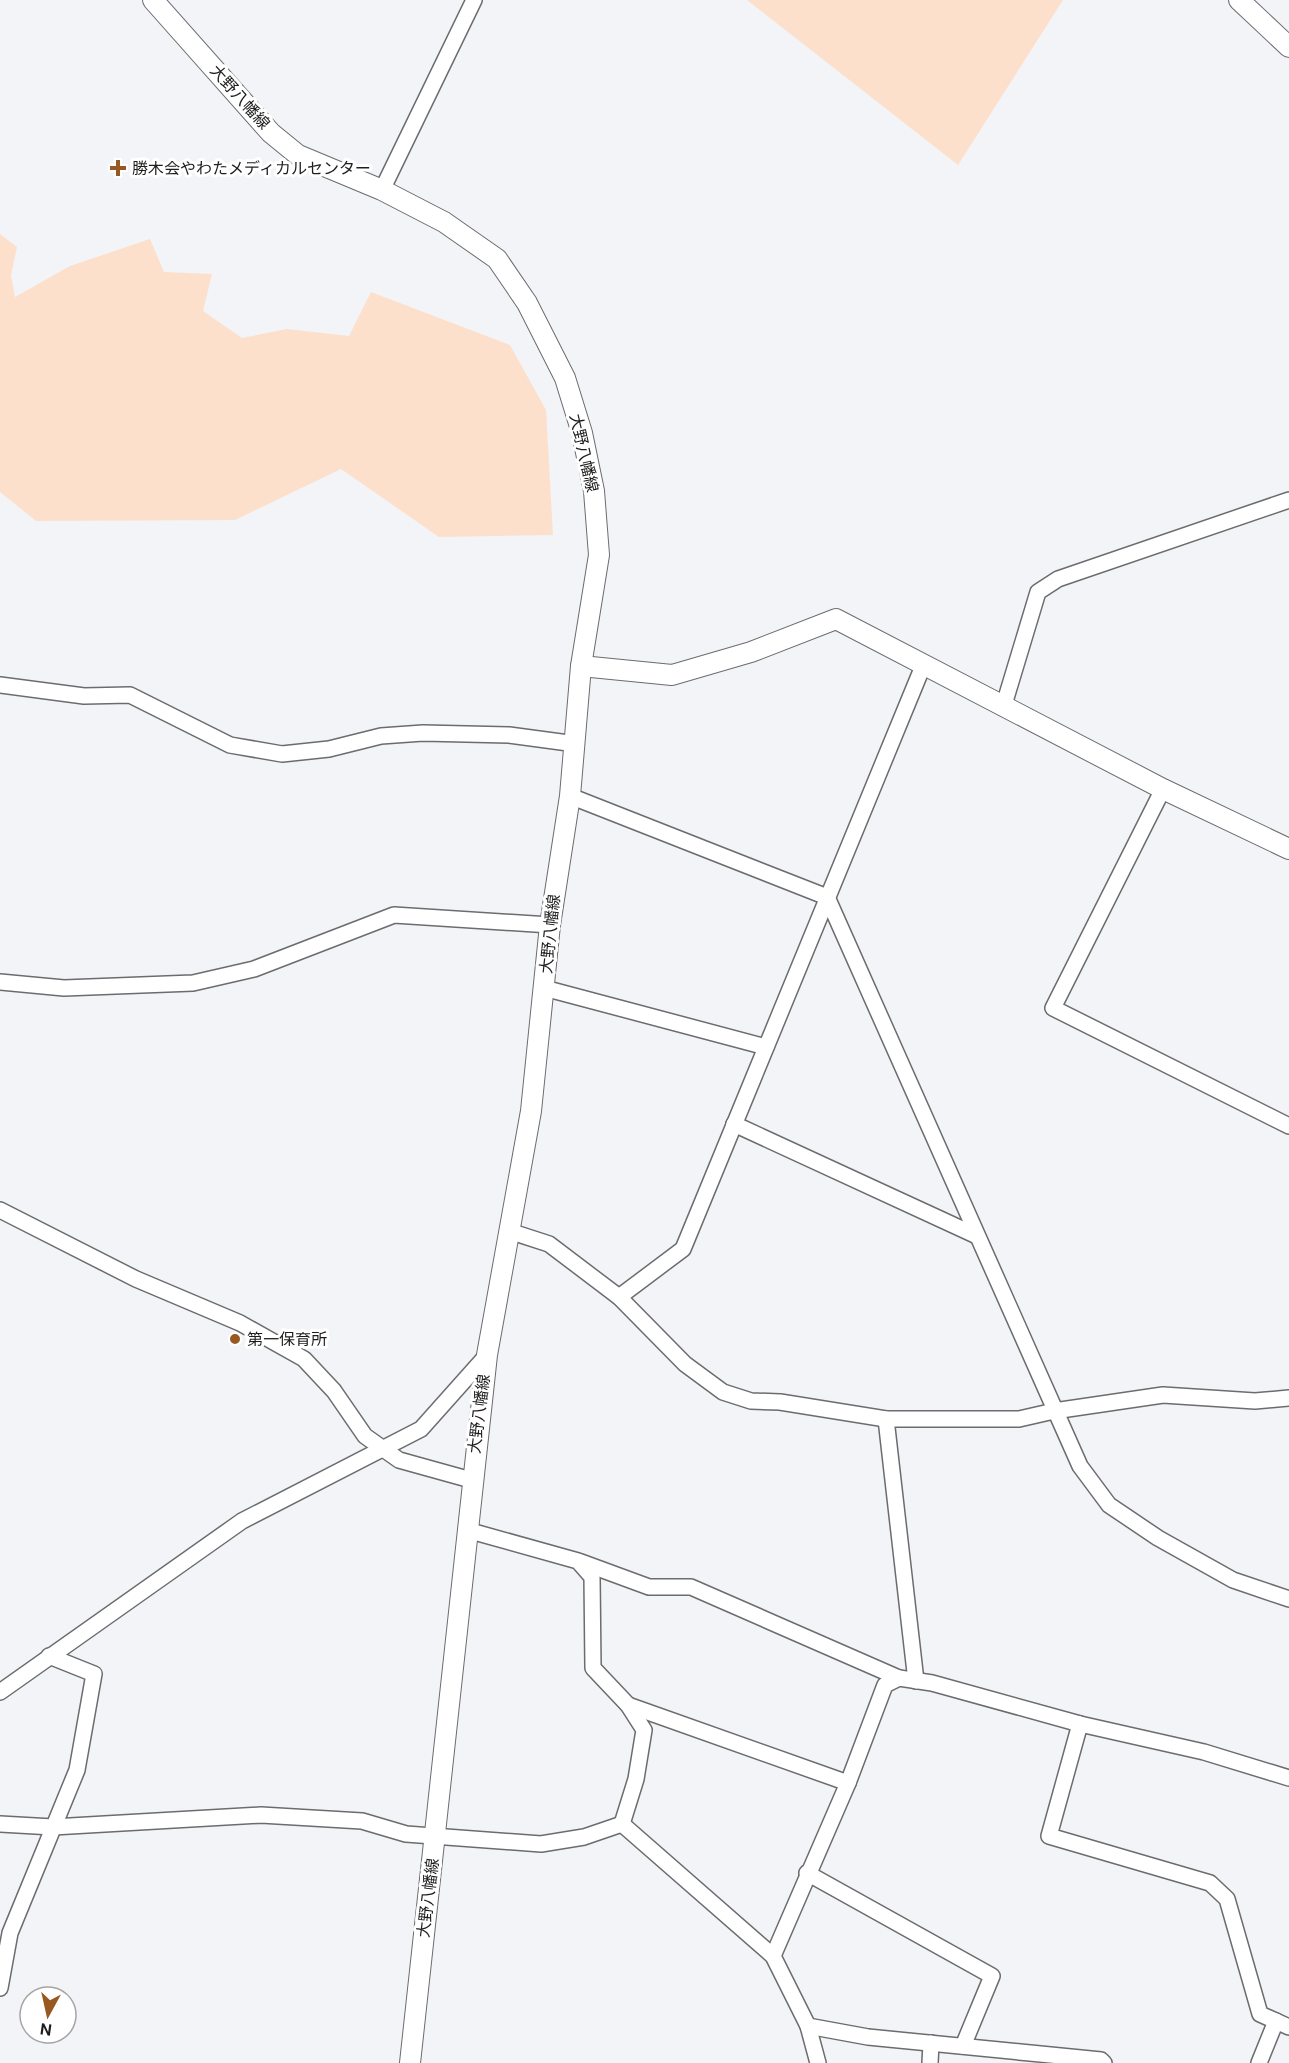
<svg xmlns="http://www.w3.org/2000/svg" width="1289" height="2063" viewBox="0 0 1289 2063" font-family="'DM Sans','Noto Sans JP',sans-serif">
<style>
.green{fill:#fde0cc}
.lines{fill:none;stroke-linecap:round;stroke-linejoin:round}
.street-casing{stroke:#6a6c6e;stroke-width:18}
.secondary-casing{stroke:#6a6c6e;stroke-width:22}
.street{stroke:#fff;stroke-width:15}
.secondary{stroke:#fff;stroke-width:20}
.poi-dot{fill:#985921;stroke:#fff;stroke-width:2}
.labels{text-anchor:middle;dominant-baseline:central;stroke-width:6;stroke-linejoin:round;paint-order:stroke}
.street-label{font-size:16px;fill:#1d1d1e;stroke:#fff}
.poi-label{font-size:16px;fill:#1d1d1e;stroke:#fff;text-anchor:start}
</style>
<rect width="100%" height="100%" fill="#f2f4f7"/>
<g class="green">
<path d="M747,0H1063L958,165Z"/>
<path d="M0,234L17,247L11,275L15,297L70,266L150,239L164,272L212,274L203,311L242,338L287,329L349,336L371,292L510,345L546,410L553,535L439,537L341,469L235,520L36,521L0,492Z"/>
</g>
<g class="lines">
<g class="street-casing">
<g id="street">
<path d="M382,190L474,0"/>
<path d="M0,685L84,696L130,695L230,745L282,754L329,749L381,736L423,733L509,735L576,744"/>
<path d="M1003,708L1038,592L1058,579L1289,500"/>
<path d="M1163,789L1053,1008L1289,1126"/>
<path d="M570,796L827,897L1080,1466L1109,1505L1158,1538L1233,1580L1289,1599"/>
<path d="M0,982L64,988L193,983L254,969L394,915L550,925"/>
<path d="M544,988L766,1047"/>
<path d="M734,1124L977,1236"/>
<path d="M0,1210L136,1279L240,1323L304,1359L334,1391L365,1436L399,1460L471,1480"/>
<path d="M509,1231L549,1244L619,1297L685,1364L723,1392L751,1401L780,1402L886,1419H1019L1054,1411L1163,1395L1255,1401L1289,1398"/>
<path d="M619,1297L683,1249L923,666"/>
<path d="M886,1419L916,1681"/>
<path d="M467,1530L578,1561L592,1577L593,1668L628,1705L644,1730L636,1779L622,1824"/>
<path d="M581,1562L649,1587H691L899,1678"/>
<path d="M0,1692L242,1521L421,1429L487,1355"/>
<path d="M628,1705L848,1783"/>
<path d="M1080,1724L1049,1836L1210,1883L1227,1899L1260,2014L1289,2027"/>
<path d="M0,1824L53,1827L261,1815L362,1821L406,1834L541,1844L584,1837L622,1824"/>
<path d="M622,1824L773,1956L808,2026L818,2063"/>
<path d="M807,1873L992,1976L963,2046"/>
<path d="M773,1956L848,1783L885,1685L899,1678L932,1683L1080,1724L1204,1752L1289,1778"/>
<path d="M0,1988L10,1933L77,1770L94,1674L49,1656"/>
<path d="M808,2026L868,2037L1101,2060L1104,2063"/>
<path d="M930,2063L931,2043"/>
<path d="M1259,2063L1276,2021"/>
</g>
</g>
<g class="secondary-casing">
<g id="secondary">
<path d="M153,0L271,133L298,155L382,190L444,222L497,259L527,303L565,378L582,433L594,491L599,555L581,666L570,796L550,925L531,1111L487,1355L410,2063"/>
<path d="M1239,0L1289,47"/>
<path d="M581,666L672,675L751,652L836,619L1163,789L1289,849"/>
</g>
</g>
<use href="#street" class="street"/>
<use href="#secondary" class="secondary"/>
</g>
<g class="poi-dot">
<path d="M115 159h6v6h6v6h-6v6h-6v-6h-6v-6h6z"/>
<circle cx="235" cy="1339" r="6"/>
</g>
<g class="labels">
<g class="street-label">
<text transform="translate(240 97) rotate(48)">大野八幡線</text>
<text transform="translate(584 453) rotate(77)">大野八幡線</text>
<text transform="translate(550 934) rotate(-84)">大野八幡線</text>
<text transform="translate(479 1414) rotate(-83)">大野八幡線</text>
<text transform="translate(428 1898) rotate(-83)">大野八幡線</text>
</g>
<g class="poi-label">
<text x="132" y="168">勝木会やわたメディカルセンター</text>
<text x="247" y="1339">第一保育所</text>
</g>
</g>
<g transform="translate(48 2015) rotate(188)"><circle r="28" fill="#ffffff" stroke="#a5a5a5" stroke-width="1.5"/>
<path d="M0-4.5L10 22L0 15L-10 22Z" fill="#985921"/>
<text y="-9" font-size="16" font-weight="bold" text-anchor="middle" fill="#1d1d1e">N</text>
</g>
</svg>
